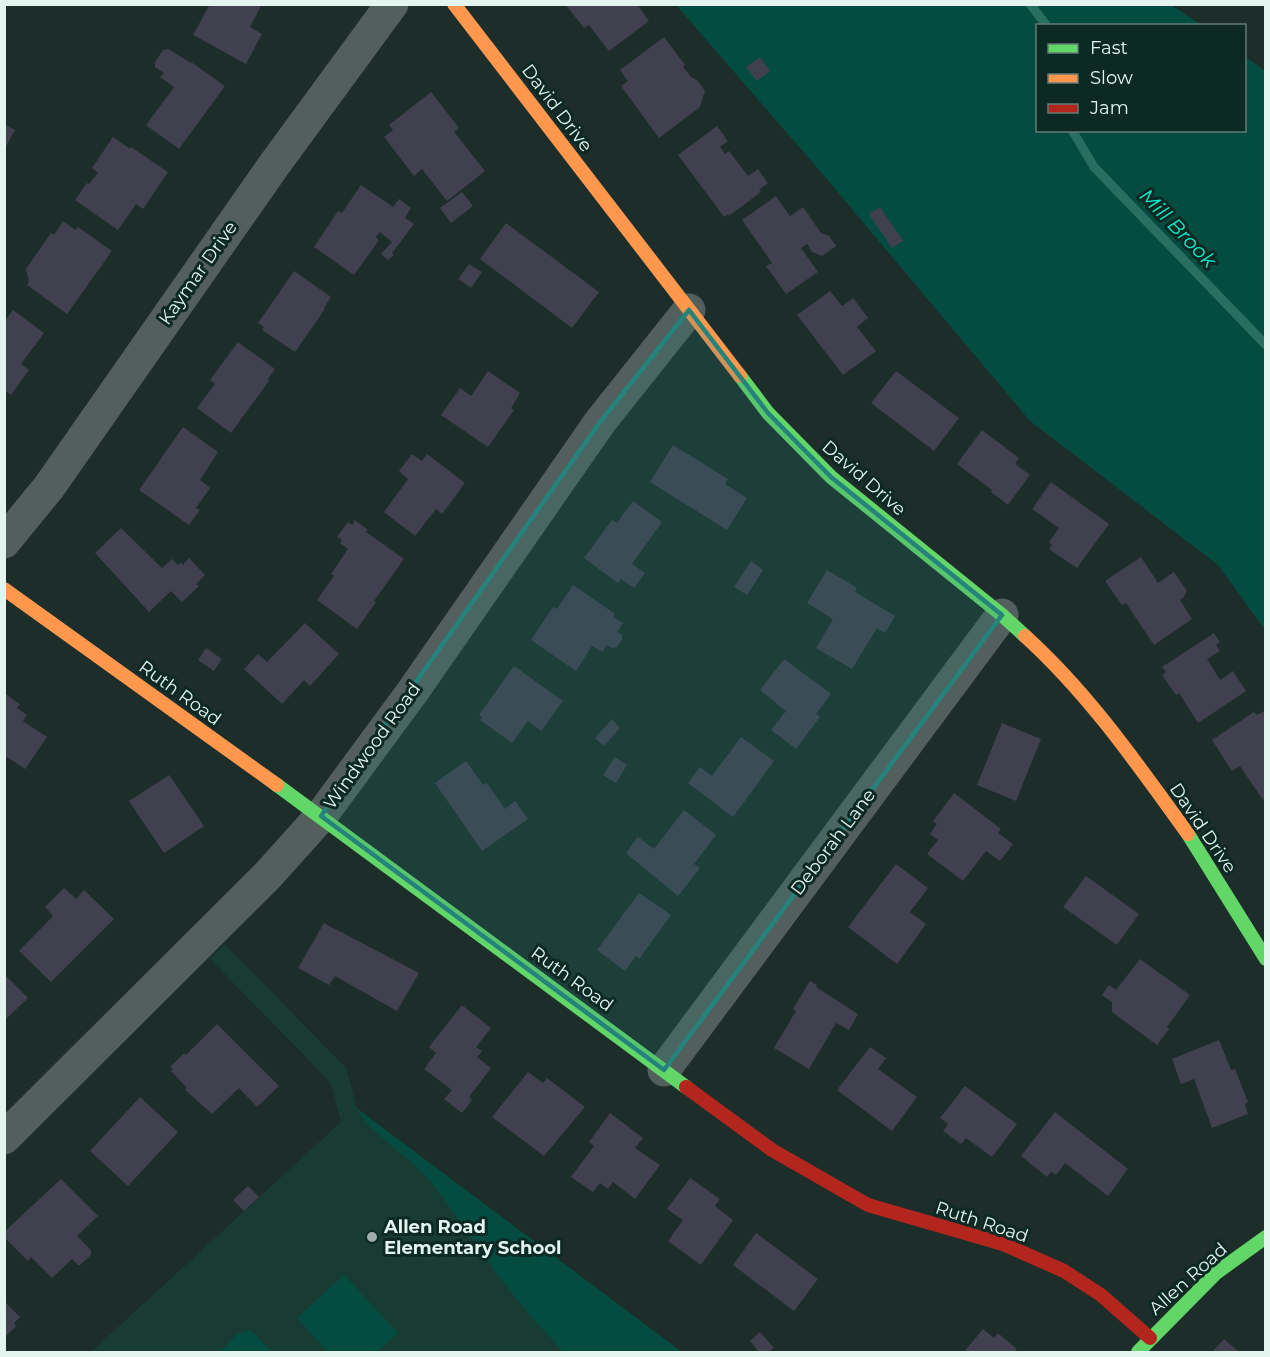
<svg xmlns="http://www.w3.org/2000/svg" width="1270" height="1357" viewBox="0 0 1270 1357" font-family="Montserrat,sans-serif">
<style>
.built{fill:#183c34}
.green{fill:#044c40}
.lines{fill:none;stroke-linecap:round;stroke-linejoin:round}
.stream{stroke:#296f60;stroke-width:9}
.building{fill:#40404e}
.street{stroke:#535f5c;stroke-width:33}
.fast{stroke:#63d668;stroke-width:14}
.slow{stroke:#ff974d;stroke-width:14}
.jam{stroke:#b3261e;stroke-width:14}
.marked{fill:#24837b;fill-opacity:0.2;stroke:#24837b;stroke-width:4.5;stroke-linejoin:round}
.poi-dot{fill:#9eafab;stroke:#0d2923;stroke-width:2}
.labels{text-anchor:middle;dominant-baseline:central;stroke-width:6;stroke-linejoin:round;paint-order:stroke}
.street-label{font-size:18px;fill:#e4f5f0;stroke:#0d2923}
.poi-label{font-size:18px;font-weight:bold;fill:#e4f5f0;stroke:#0d2923;text-anchor:start}
.water-label{font-size:20px;font-style:italic;fill:#07f2ce;stroke:#0d2923}
</style>
<rect width="100%" height="100%" fill="#1d2d2a"/>
<path class="built" d="M225,944L346,1068L357,1108L682,1352H91L341,1122L331,1083L210,959Z"/>
<g class="green">
<path d="M1170,4L1201,25L1038,26V130H1244L1245,56L1265,71V630L1218,565L1030,421L820,171L676,5Z"/>
<path d="M356,1108L682,1352H563C547,1334 530,1316 515,1297C485,1260 460,1220 431,1182C410,1155 372,1137 356,1108Z"/>
<path d="M344,1275L398,1333L377,1352H328L297,1318Z"/>
<path d="M251,1330L272,1352H220L237,1334Z"/>
</g>
<g class="lines">
<g class="stream">
<path d="M1030,4L1047,26"/>
<path d="M1072,130L1094,167L1266,345"/>
</g>
</g>
<g class="building">
<path d="M210,4H262L250,27L262,34L246,64L193,35Z"/>
<path d="M565,4H637L649,21L609,51L589,25L584,28Z"/>
<path d="M664,37L685,65L683,67L691,77L697,80L705,91L700,107L659,138L621,86L628,81L620,70Z"/>
<path d="M168,49L191,63V62L225,86L179,149L146,125L174,87L160,77L164,73L155,67V62L163,50Z"/>
<path d="M760,57L770,71L757,81L746,67Z"/>
<path d="M431,92L459,128L454,132L485,171L447,201L422,169L414,176L384,137L393,130L389,125Z"/>
<path d="M4,124L15,130L4,150Z"/>
<path d="M717,126L728,141L720,147L725,154L729,151L748,176L758,169L768,183L759,190L761,192L729,216L728,214L724,217L678,155Z"/>
<path d="M113,137L130,149L131,147L168,172L143,209L136,204L118,230L75,200L87,183L89,184L98,173L92,168Z"/>
<path d="M361,185L393,207L399,199L411,208L405,218L414,224L392,253L394,255L388,260L381,254L392,242L380,232L376,237L379,240L354,275L314,247L338,211L342,213Z"/>
<path d="M462,192L473,206L451,223L440,208Z"/>
<path d="M776,196L790,216L803,207L821,233L829,236L836,246L822,256L812,252L807,244L801,248L818,272L786,294L766,266L772,263L742,220Z"/>
<path d="M880,207L903,241L892,248L869,214Z"/>
<path d="M63,221L75,230L78,227L112,251L67,314L27,285L29,282L26,269L51,233L54,235Z"/>
<path d="M506,223L599,292L572,328L480,259Z"/>
<path d="M469,264L482,272L471,288L458,279Z"/>
<path d="M294,271L331,297L324,308L325,309L295,352L262,330L264,327L258,323Z"/>
<path d="M830,291L842,306L853,298L868,318L857,327L876,351L843,375L797,315Z"/>
<path d="M13,310L44,333L21,364L29,370L11,395L4,390V322Z"/>
<path d="M238,342L275,369L268,379L269,381L231,433L197,408L215,384L210,380Z"/>
<path d="M488,371L520,393L511,408L514,410L488,447L441,415L460,388L471,396Z"/>
<path d="M896,371L959,418L934,451L871,403Z"/>
<path d="M183,427L218,452L200,480L210,488L196,508L200,510L189,525L139,490Z"/>
<path d="M982,430L1019,458L1015,464L1030,475L1008,505L991,492L992,490L957,464Z"/>
<path d="M673,445L728,479L725,484L747,498L727,530L650,482Z"/>
<path d="M412,454L422,461L427,454L465,483L442,514L436,509L415,536L384,512L408,479L399,471Z"/>
<path d="M1051,482L1109,524L1077,568L1049,549L1052,545L1049,542L1059,528L1032,509Z"/>
<path d="M633,501L662,522L632,564L645,573L634,588L621,579L618,583L584,558L612,520L617,523Z"/>
<path d="M355,520L368,530L366,532L404,559L374,601L376,602L357,629L317,600L334,576L331,574L348,549L340,543L342,540L337,537L348,522L352,525Z"/>
<path d="M121,528L162,568L172,559L178,565L181,562L183,565L189,558L205,575L196,584L199,586L182,602L171,591L149,612L95,553Z"/>
<path d="M1141,557L1158,583L1174,572L1187,591L1184,597L1180,600L1192,619L1154,645L1126,603L1122,605L1105,581Z"/>
<path d="M751,561L763,570L747,595L734,587Z"/>
<path d="M827,570L857,588L855,592L895,616L885,633L877,628L852,669L816,648L833,619L807,603Z"/>
<path d="M573,585L615,614L613,617L623,623L617,632L622,635V640L617,647L612,648L607,645L602,652L592,646L576,671L531,640L553,607L557,609Z"/>
<path d="M305,623L339,654L310,686L304,680L282,704L244,669L258,654L267,662Z"/>
<path d="M1214,633L1220,642L1216,645L1220,651L1207,659L1220,680L1233,671L1246,691L1198,723L1179,693L1176,695L1162,675L1166,672L1162,667Z"/>
<path d="M206,648L222,659L214,671L198,660Z"/>
<path d="M784,659L831,694L816,714L820,717L796,749L771,730L786,711L760,690Z"/>
<path d="M514,666L563,701L541,731L528,721L512,743L480,720L482,718L479,715Z"/>
<path d="M4,693L20,704L17,708L27,715L23,721L47,737L25,769L4,755Z"/>
<path d="M1266,710V799L1263,800L1240,766L1232,771L1212,740L1254,712L1257,715Z"/>
<path d="M612,719L620,728L604,746L595,738Z"/>
<path d="M1002,723L1041,739L1016,801L977,785Z"/>
<path d="M741,737L774,761L733,817L688,783L700,767L712,776Z"/>
<path d="M615,757L627,765L616,783L603,775Z"/>
<path d="M466,761L483,785L487,783L505,809L515,801L528,819L482,851L435,783Z"/>
<path d="M169,775L204,826L164,853L129,801Z"/>
<path d="M954,793L1001,829L998,833L1013,844L1000,861L986,851L963,881L927,854L938,840L930,834L937,824L933,821Z"/>
<path d="M684,810L716,835L694,864L700,868L678,896L626,853L638,837L654,849Z"/>
<path d="M896,864L928,888L910,912L926,924L897,964L848,927Z"/>
<path d="M1086,876L1139,914L1117,945L1063,907Z"/>
<path d="M64,888L76,899L84,890L114,919L51,982L19,951L53,916L45,907Z"/>
<path d="M639,893L671,915L639,959L636,956L625,971L597,950Z"/>
<path d="M324,923L419,973L397,1011L335,976L329,985L298,968Z"/>
<path d="M1140,959L1190,995L1167,1027L1169,1029L1157,1045L1112,1012V1002L1102,995L1109,985L1116,990Z"/>
<path d="M4,974L28,998L4,1021Z"/>
<path d="M810,981L817,985L816,987L858,1014L849,1030L836,1023L809,1069L774,1048L796,1011L793,1009Z"/>
<path d="M462,1005L491,1028L476,1047L482,1051L477,1057L491,1068L469,1097L472,1100L462,1113L444,1099L452,1090L424,1069L436,1053L429,1047Z"/>
<path d="M217,1024L279,1086L257,1107L239,1088L212,1114L185,1090L187,1088L171,1071L173,1069L170,1067L184,1053L186,1055Z"/>
<path d="M1219,1040L1231,1070L1235,1069L1248,1102L1245,1104L1248,1114L1212,1128L1194,1079L1181,1084L1172,1059Z"/>
<path d="M870,1047L886,1058L878,1069L917,1097L892,1131L837,1090Z"/>
<path d="M528,1072L543,1083L547,1078L585,1107L544,1156L492,1117Z"/>
<path d="M965,1086L1017,1124L992,1157L966,1138L961,1144L943,1131L948,1124L940,1118Z"/>
<path d="M140,1097L178,1132L128,1186L90,1151Z"/>
<path d="M1055,1112L1128,1169L1108,1196L1065,1163L1056,1175L1051,1172L1047,1177L1021,1156Z"/>
<path d="M610,1113L643,1138L635,1148L660,1165L635,1199L613,1182L608,1189L600,1183L593,1192L571,1177L594,1146L589,1142Z"/>
<path d="M690,1178L720,1199L715,1206L733,1220L701,1265L668,1241L683,1220L667,1209Z"/>
<path d="M61,1179L98,1216L77,1236L91,1250V1255L80,1265H78L72,1259L52,1278L31,1257L28,1261L4,1237V1232Z"/>
<path d="M248,1186L259,1197L244,1211L233,1200Z"/>
<path d="M756,1233L818,1279L794,1311L733,1265Z"/>
<path d="M4,1301L20,1317L14,1323L16,1326L4,1338Z"/>
<path d="M983,1329L994,1338L998,1333L1017,1349L1014,1352H964Z"/>
<path d="M760,1332L774,1348L768,1352H759L750,1341Z"/>
<path d="M1224,1339L1239,1352H1212Z"/>
</g>
<g class="lines">
<g class="street">
<path d="M4,542L49,487L274,165L392,4"/>
<path d="M664,1070L1002,615"/>
<path d="M4,1138L268,875L321,816L413,691L600,422L689,310"/>
</g>
<g class="fast">
<path d="M740,376L768,413L831,477L1002,615L1025,636"/>
<path d="M277,785L686,1087"/>
<path d="M1188,834L1266,959"/>
<path d="M1138,1352L1216,1273L1266,1237"/>
</g>
<g class="slow">
<path d="M454,4L740,376"/>
<path d="M4,589L277,785"/>
<path d="M1025,636C1089,694 1138,765 1188,834"/>
</g>
<path class="jam" d="M686,1087L772,1150L868,1205L1003,1244L1064,1271L1101,1295L1150,1338"/>
</g>
<path class="marked" d="M689,310L768,413L831,477L1002,615L664,1070L321,816L600,422Z"/>
<circle class="poi-dot" cx="372" cy="1237" r="6"/>
<g class="labels">
<g class="street-label">
<text transform="translate(557 108) rotate(53)">David Drive</text>
<text transform="translate(198 273) rotate(-55)">Kaymar Drive</text>
<text transform="translate(864 478) rotate(41)">David Drive</text>
<text transform="translate(180 693) rotate(36)">Ruth Road</text>
<text transform="translate(372 746) rotate(-54)">Windwood Road</text>
<text transform="translate(1203 828) rotate(56)">David Drive</text>
<text transform="translate(833 842) rotate(-53)">Deborah Lane</text>
<text transform="translate(572 979) rotate(36)">Ruth Road</text>
<text transform="translate(982 1222) rotate(18)">Ruth Road</text>
<text transform="translate(1188 1279) rotate(-42)">Allen Road</text>
</g>
<g class="poi-label">
<text x="384" y="1227">Allen Road<tspan x="384" dy="21">Elementary School</tspan></text>
</g>
<g class="water-label">
<text transform="translate(1178 228) rotate(46)">Mill Brook</text>
</g>
</g>
<rect width="1270" height="1357" fill="none" stroke="#e4f5f0" stroke-width="12"/>
<rect x="1036" y="24" width="210" height="108" fill="#0d2923" stroke="#637b75" stroke-width="1.5"/>
<rect x="1048" y="44" width="30" height="9" fill="#63d668" stroke="#637b75" stroke-width="1.5"/>
<text x="1090" y="54" font-size="18" fill="#e4f5f0">Fast</text>
<rect x="1048" y="74" width="30" height="9" fill="#ff974d" stroke="#637b75" stroke-width="1.5"/>
<text x="1090" y="84" font-size="18" fill="#e4f5f0">Slow</text>
<rect x="1048" y="104" width="30" height="9" fill="#b3261e" stroke="#637b75" stroke-width="1.5"/>
<text x="1090" y="114" font-size="18" fill="#e4f5f0">Jam</text>
</svg>
